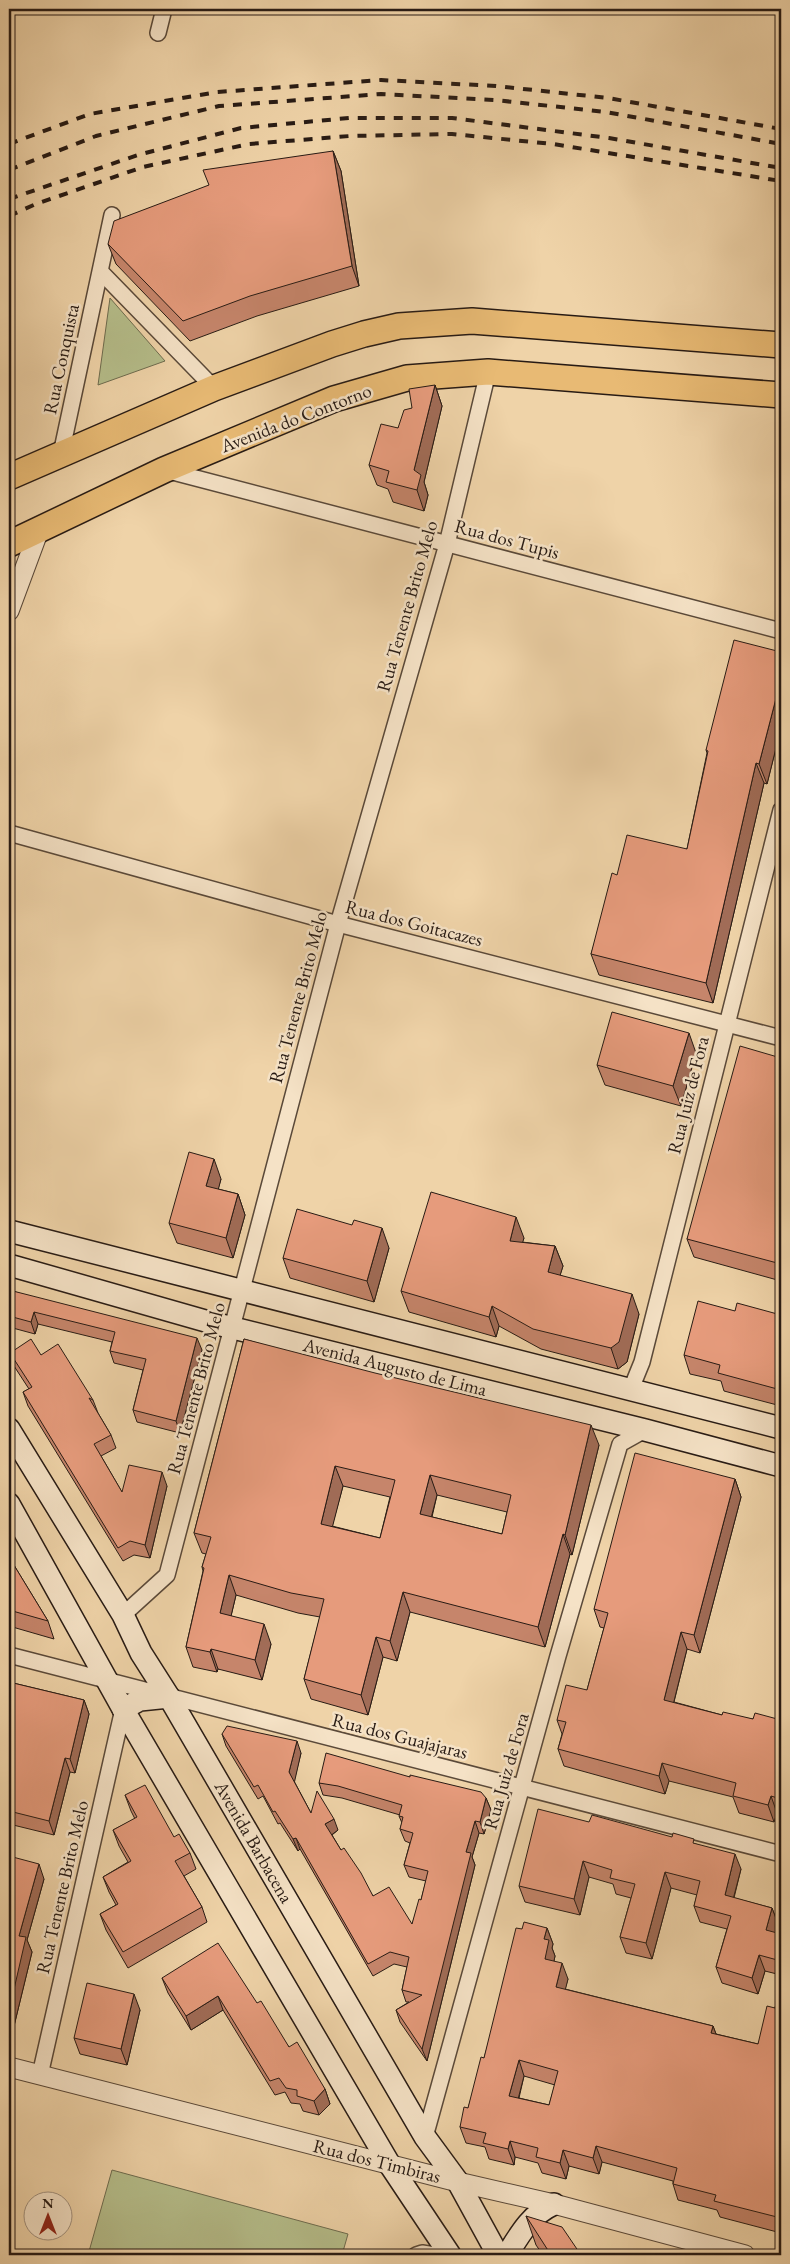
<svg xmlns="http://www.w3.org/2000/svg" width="790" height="2264" viewBox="0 0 790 2264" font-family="'EB Garamond',serif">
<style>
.green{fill:#b5bd8a;stroke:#6e6c4f}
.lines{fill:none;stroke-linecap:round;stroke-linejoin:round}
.minor-casing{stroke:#5a4939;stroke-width:18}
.tertiary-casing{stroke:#5a4939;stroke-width:21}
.secondary-casing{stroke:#281b14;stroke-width:24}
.trunk-casing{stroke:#281b14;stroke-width:28}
.minor{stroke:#f5e2c6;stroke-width:15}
.tertiary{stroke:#f5e2c6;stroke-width:19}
.secondary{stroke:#f5e2c6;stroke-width:21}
.trunk{stroke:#e8ba74;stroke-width:25}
.rail{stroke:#281b14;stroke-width:4;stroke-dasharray:9 9;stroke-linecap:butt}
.wall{fill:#c6856b;stroke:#281b14;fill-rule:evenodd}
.shaded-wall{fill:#a16c57;stroke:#281b14}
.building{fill:#e69b7c;stroke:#281b14;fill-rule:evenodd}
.labels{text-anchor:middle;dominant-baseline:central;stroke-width:5;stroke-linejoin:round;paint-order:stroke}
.street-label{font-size:19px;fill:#281b14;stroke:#f5e2c6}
</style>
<rect width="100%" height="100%" fill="#efd3a8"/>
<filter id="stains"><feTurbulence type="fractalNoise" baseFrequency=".004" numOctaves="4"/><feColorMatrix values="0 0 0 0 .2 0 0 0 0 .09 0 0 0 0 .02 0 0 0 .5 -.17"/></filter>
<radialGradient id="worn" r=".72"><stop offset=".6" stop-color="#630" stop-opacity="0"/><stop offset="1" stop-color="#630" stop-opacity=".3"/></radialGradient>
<g class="green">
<path d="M110,298L165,361L98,385Z"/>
<path d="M112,2170L348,2234L342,2255H88Z"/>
</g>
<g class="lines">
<g class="minor-casing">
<g id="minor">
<path d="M158,33L164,9"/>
<path d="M101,272L214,388"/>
<path d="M61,454L112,215"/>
<path d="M165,470L781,631"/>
<path d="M9,833L338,924L781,1038"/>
<path d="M631,1389L642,1362L781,810"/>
<path d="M123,1615L167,1575L338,924L447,544L488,372"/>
<path d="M9,1655L781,1854"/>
<path d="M40,2075L123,1709"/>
<path d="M425,2137L558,1656L620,1444L645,1430"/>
<path d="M416,2255L422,2253L435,2255"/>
</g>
</g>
<g class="tertiary-casing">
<g id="tertiary">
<path d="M9,611L39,530"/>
<path d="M9,2067L458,2182L554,2204L745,2255"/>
</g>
</g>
<g class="secondary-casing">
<g id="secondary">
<path d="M9,1231L781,1428"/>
<path d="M9,1265L209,1322L645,1430L781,1466"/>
<path d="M9,1429L123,1615L141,1653L169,1697L425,2137L458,2182L498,2255"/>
<path d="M9,1504L123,1709L390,2165L450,2255"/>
<path d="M123,1709L140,1700L169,1697"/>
<path d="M507,2255C520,2234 530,2215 554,2204"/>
</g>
</g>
<g class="trunk-casing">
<g id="trunk">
<path d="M9,477L214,388L332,344L364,334L399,326L472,321L781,345"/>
<path d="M9,544L164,470L334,399L407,378L488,372L781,395"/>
</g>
</g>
<use href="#minor" class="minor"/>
<use href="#tertiary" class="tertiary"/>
<use href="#secondary" class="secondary"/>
<use href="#trunk" class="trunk"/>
<g class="rail">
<path d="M9,144L90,114L217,92L381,80L496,86L608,98L781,129"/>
<path d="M9,170L96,136L219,106L381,94L495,100L606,112L781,144"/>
<path d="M9,199L138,155L241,128L349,118H452L609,138L781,168"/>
<path d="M9,216L36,204L143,167L249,144L350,136L452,134L553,144L781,181"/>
</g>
</g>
<g class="wall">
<path d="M333,151L341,171L359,286L257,316L190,341L116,264L108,244Z"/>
<path d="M435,385L442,406L424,482L428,495L424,511L393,502L388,489L377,485L369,465L398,428L412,408Z"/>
<path d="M781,652V728L767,784L764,783L713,1003L599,975L591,954L617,875L687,849L707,753L706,750Z"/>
<path d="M696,1053L681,1106L605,1085L597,1065Z"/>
<path d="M781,1058V1281L694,1257L687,1239Z"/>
<path d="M221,1179L218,1189L238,1194L245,1215L233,1258L177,1243L169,1223Z"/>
<path d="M524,1238L522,1242L555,1246L563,1266L560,1275L639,1314L627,1362L618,1369L541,1349L499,1326L496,1337L409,1312L401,1291Z"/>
<path d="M389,1248L374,1302L290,1278L283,1258Z"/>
<path d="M9,1290L202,1350L180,1433L137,1422L133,1410L143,1370L114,1363L110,1351L112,1342L38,1324L35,1334L9,1327Z"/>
<path d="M735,1311L781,1315V1406L724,1391L721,1381L690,1374L684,1355Z"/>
<path d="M244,1339L599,1445L572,1555L570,1554L545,1647L410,1612L397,1661L383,1657L368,1715L311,1699L304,1679L320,1617L298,1613L236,1595L231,1616L271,1644L262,1680L218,1669L217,1672L193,1667L186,1647L203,1571L202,1567L206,1554L202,1553L194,1533ZM343,1486L390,1497L380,1538L332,1526ZM437,1495L507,1512L502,1534L432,1517Z"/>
<path d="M10,1353L41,1355L93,1400L98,1413L111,1435L116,1448L101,1456L122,1492L167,1486L150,1558L134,1555L123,1561L28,1406L23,1392L29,1389L14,1366Z"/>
<path d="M735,1479L741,1497L700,1653L687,1649L674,1702L722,1715L753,1719L781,1720V1815L777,1813L774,1822L739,1813L733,1797L669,1781L665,1794L564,1766L558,1749L562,1734L557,1720L587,1690L604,1628L600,1627L594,1609Z"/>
<path d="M9,1557L48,1621L54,1639L9,1626Z"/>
<path d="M9,1682L84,1700L89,1714L75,1773L70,1772L54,1835L9,1824Z"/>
<path d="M222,1734L301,1753L294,1781L311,1813L338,1830L332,1835L341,1850L373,1896L412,1924L421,1900L426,1881L409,1877L404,1865L410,1843L405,1841L400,1829L402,1823L399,1816L400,1815L342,1798L323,1795L319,1783L410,1777L486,1798L491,1810L484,1834L479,1833L472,1857L475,1865L427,2061L400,2022L396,2010L409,2002H406L402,1990L407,1967L394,1964L373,1976L300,1849L298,1851L280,1823L278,1824L263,1796L258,1799L226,1746Z"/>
<path d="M125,1795L174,1837L190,1853L196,1869L184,1876L202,1907L207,1922L128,1968L106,1930L100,1914L116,1905L109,1892L103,1877L128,1862L119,1846L113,1830L135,1819L131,1811Z"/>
<path d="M589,1822L696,1844L741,1869L734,1898L772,1908L778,1924L776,1933L781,1934V1975L765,1971L758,1994L722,1983L716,1967L727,1929L700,1922L694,1906L697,1895L671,1888L652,1959L626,1953L620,1937L631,1898L616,1894L613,1884L589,1877L580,1915L525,1902L519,1886Z"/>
<path d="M9,1856L44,1879L27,1940L32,1952L14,2026L9,2024Z"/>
<path d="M547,1928L553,1944L552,1948L555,1956L554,1961L568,1979L565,1989L713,2026L716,2034L758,2044L775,2008L781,1984V2233L720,2217L717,2210L678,2200L673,2184V2181L602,2162L599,2174L569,2166L566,2179L542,2173L538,2163L515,2157L514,2165L489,2159L485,2147L466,2143L460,2127L468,2108L484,2058L522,1929ZM524,2076L555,2085L549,2105L519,2098Z"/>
<path d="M162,1978L257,2003L289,2047L325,2089L330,2104L319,2115L303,2111L300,2104L291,2103L285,2092L275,2095L223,2010L191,2030L168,1993Z"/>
<path d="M140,2010L127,2065L80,2054L74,2038Z"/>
<path d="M526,2216L581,2255H543L536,2245Z"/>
</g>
<g class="shaded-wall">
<path d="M333,151L341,171L359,286L352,266Z"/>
<path d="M435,385L442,406L424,482L428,495L424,511L417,490L414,470Z"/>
<path d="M781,679V728L767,784L759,764Z"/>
<path d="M756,763L764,783L713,1003L706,983Z"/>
<path d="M689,1033L696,1053L681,1106L673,1086Z"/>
<path d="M214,1159L221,1179L214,1206L206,1186Z"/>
<path d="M238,1194L245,1215L233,1258L226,1238Z"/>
<path d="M516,1217L524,1238L517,1261L510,1241Z"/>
<path d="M382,1228L389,1248L374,1302L367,1281Z"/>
<path d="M555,1246L563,1266L555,1292L548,1272Z"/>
<path d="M632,1294L639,1314L627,1362L618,1369L611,1348Z"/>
<path d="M492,1306L499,1326L496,1337L489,1317Z"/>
<path d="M34,1312L38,1324L35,1334L31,1322Z"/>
<path d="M197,1338L202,1350L180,1433L176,1421Z"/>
<path d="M591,1425L599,1445L572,1555L565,1535Z"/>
<path d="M335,1466L343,1486L328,1544L321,1524Z"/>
<path d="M162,1472L167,1486L150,1558L145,1545Z"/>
<path d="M430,1475L437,1495L427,1534L420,1514Z"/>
<path d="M735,1479L741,1497L700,1653L694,1635Z"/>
<path d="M563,1534L570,1554L545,1647L538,1627Z"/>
<path d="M229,1575L236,1595L227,1633L220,1613Z"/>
<path d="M403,1592L410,1612L397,1661L390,1641Z"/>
<path d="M264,1624L271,1644L262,1680L255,1660Z"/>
<path d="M681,1632L687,1649L670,1717L664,1700Z"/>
<path d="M376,1637L383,1657L368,1715L361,1695Z"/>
<path d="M211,1649L218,1669L217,1672L210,1652Z"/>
<path d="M84,1700L89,1714L75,1773L70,1759Z"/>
<path d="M297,1741L301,1753L294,1784L289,1772Z"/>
<path d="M65,1758L70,1772L54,1835L49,1821Z"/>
<path d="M662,1763L669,1781L665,1794L659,1776Z"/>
<path d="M771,1796L777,1813L774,1822L768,1805Z"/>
<path d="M486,1798L491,1810L484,1834L480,1822Z"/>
<path d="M334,1819L338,1830L330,1836L325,1824Z"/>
<path d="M475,1821L479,1833L472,1857L475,1865L427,2061L422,2049L466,1852Z"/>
<path d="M296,1838L300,1849L298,1851L293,1839Z"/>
<path d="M735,1854L741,1869L730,1911L725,1895Z"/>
<path d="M583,1861L589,1877L580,1915L574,1899Z"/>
<path d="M39,1864L44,1879L27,1940L32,1952L14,2026L9,2011L19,1936Z"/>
<path d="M665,1872L671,1888L652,1959L646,1943Z"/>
<path d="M772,1908L778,1924L772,1946L766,1930Z"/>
<path d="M547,1928L553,1944L552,1948L555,1956L551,1975L545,1959L544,1939Z"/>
<path d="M759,1955L765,1971L758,1994L752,1978Z"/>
<path d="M562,1963L568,1979L562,2003L556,1987Z"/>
<path d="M134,1994L140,2010L127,2065L121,2049Z"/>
<path d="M218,1996L223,2010L191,2030L186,2016Z"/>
<path d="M713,2026L719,2042L711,2033Z"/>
<path d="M519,2060L524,2076L515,2111L509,2096Z"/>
<path d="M325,2089L330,2104L319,2115L314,2101Z"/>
<path d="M510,2141L515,2157L514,2165L508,2149Z"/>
<path d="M596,2146L602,2162L599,2174L593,2158Z"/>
<path d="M563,2150L569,2166L566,2179L560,2163Z"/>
</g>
<g class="building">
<path d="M333,151L352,266L250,296L183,321L108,244L114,221L209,185L203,170Z"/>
<path d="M435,385L414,470L421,475L417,490L386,482L389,471L369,465L381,424L398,428L404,410L412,408L409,389Z"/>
<path d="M734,640L781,652V679L759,764L756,763L706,983L591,954L612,873L617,875L627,835L687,849L708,751L706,750Z"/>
<path d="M612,1012L689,1033L673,1086L597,1065Z"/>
<path d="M740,1046L781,1058V1264L687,1239Z"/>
<path d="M189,1152L214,1159L206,1186L238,1194L226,1238L169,1223Z"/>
<path d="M431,1192L516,1217L510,1241L555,1246L548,1272L632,1294L619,1342L611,1348L533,1329L492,1306L489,1317L401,1291Z"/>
<path d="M297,1209L352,1225L354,1220L382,1228L367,1281L283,1258Z"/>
<path d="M9,1290L197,1338L176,1421L133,1410L146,1359L110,1351L115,1332L34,1312L31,1322L9,1316Z"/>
<path d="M698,1301L735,1311L737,1303L781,1315V1390L718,1373L720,1365L684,1355Z"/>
<path d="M31,1339L41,1355L58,1344L93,1400L89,1398L111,1435L94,1444L122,1492L129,1465L162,1472L145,1545L130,1541L118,1548L23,1392L32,1387L10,1353Z"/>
<path d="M244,1339L375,1373L591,1425L565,1535L563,1534L538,1627L403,1592L390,1641L376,1637L361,1695L304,1679L324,1599L291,1593L229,1575L220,1613L264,1624L255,1660L211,1649L210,1652L186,1647L204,1568L202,1567L211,1537L194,1533ZM335,1466L395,1480L380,1538L321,1524ZM430,1475L511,1495L502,1534L420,1514Z"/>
<path d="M635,1453L735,1479L694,1635L681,1632L664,1700L722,1715L723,1712L753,1719L755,1713L781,1720V1799L771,1796L768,1805L733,1796L736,1783L662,1763L659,1776L558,1749L566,1722L557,1720L566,1685L587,1690L608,1613L594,1609Z"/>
<path d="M9,1557L48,1621L9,1610Z"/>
<path d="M9,1682L84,1700L70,1759L65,1758L49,1821L9,1811Z"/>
<path d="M227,1726L297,1741L289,1772L311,1813L317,1791L334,1819L325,1824L341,1850L344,1848L361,1873L373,1896L389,1887L412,1924L419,1899L421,1900L428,1871L404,1865L413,1833L400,1829L403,1817L399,1816L402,1805L338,1786L319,1783L326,1753L410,1777V1775L481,1792L486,1798L480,1822L475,1821L466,1852L471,1853L422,2049L396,2010L422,1995L402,1990L409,1957L390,1952L368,1964L296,1838L293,1839L275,1811L273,1812L258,1785L254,1787L222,1734Z"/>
<path d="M145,1785L174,1837L179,1834L190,1853L175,1861L202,1907L123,1952L100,1914L118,1904L103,1877L131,1861L113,1830L137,1817L125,1795Z"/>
<path d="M538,1809L589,1822L592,1815L672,1837L673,1833L694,1839L693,1843L735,1854L725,1895L772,1908L766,1930L781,1934V1961L759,1955L752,1978L716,1967L731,1916L694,1906L700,1881L665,1872L646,1943L620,1937L635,1884L610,1878L612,1870L583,1861L574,1899L519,1886Z"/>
<path d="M9,1856L39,1864L19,1936L26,1937L9,2011Z"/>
<path d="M524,1922L547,1928L544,1939L549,1940L545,1959L562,1963L556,1987L713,2026L711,2033L758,2044L767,2006L775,2008L781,1984V2218L714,2201L716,2195L673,2184L677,2168L596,2146L593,2158L563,2150L560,2163L536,2157L538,2148L510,2141L508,2149L483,2143L486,2133L460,2127L464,2107L468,2108L481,2057L484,2058L516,1928L522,1929ZM519,2060L558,2071L549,2105L509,2096Z"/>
<path d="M218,1943L257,2003L261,2001L289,2047L297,2042L325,2089L314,2101L297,2096V2090L286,2088L279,2078L270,2081L218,1996L186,2016L162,1978Z"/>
<path d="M87,1983L134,1994L121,2049L74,2038Z"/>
<path d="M526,2216L562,2227L581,2255H551Z"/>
</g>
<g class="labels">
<g class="street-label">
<text transform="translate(61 359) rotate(-78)">Rua Conquista</text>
<text transform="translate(296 418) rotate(-21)">Avenida do Contorno</text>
<text transform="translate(507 539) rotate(15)">Rua dos Tupis</text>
<text transform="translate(407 606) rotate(-74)">Rua Tenente Brito Melo</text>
<text transform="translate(414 923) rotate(14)">Rua dos Goitacazes</text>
<text transform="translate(298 997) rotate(-75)">Rua Tenente Brito Melo</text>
<text transform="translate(688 1095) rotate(-76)">Rua Juiz de Fora</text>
<text transform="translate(395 1367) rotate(14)">Avenida Augusto de Lima</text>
<text transform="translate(196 1388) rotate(-75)">Rua Tenente Brito Melo</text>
<text transform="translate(400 1736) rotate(14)">Rua dos Guajajaras</text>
<text transform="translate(506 1771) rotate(-74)">Rua Juiz de Fora</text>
<text transform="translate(254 1842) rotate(60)">Avenida Barbacena</text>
<text transform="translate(62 1887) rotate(-77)">Rua Tenente Brito Melo</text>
<text transform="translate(377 2161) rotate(14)">Rua dos Timbiras</text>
</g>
</g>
<rect width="790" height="2264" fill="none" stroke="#efd3a8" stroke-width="30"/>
<rect x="10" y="10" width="770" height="2244" fill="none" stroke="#281b14" stroke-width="2.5"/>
<rect x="15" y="15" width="760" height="2234" fill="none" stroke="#281b14"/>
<g transform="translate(48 2216)"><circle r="24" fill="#f5e2c6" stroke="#a3927f"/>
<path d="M0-4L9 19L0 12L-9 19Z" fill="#8f2418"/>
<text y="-8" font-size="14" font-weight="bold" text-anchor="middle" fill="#281b14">N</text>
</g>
<rect width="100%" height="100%" filter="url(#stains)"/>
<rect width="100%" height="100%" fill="url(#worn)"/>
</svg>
